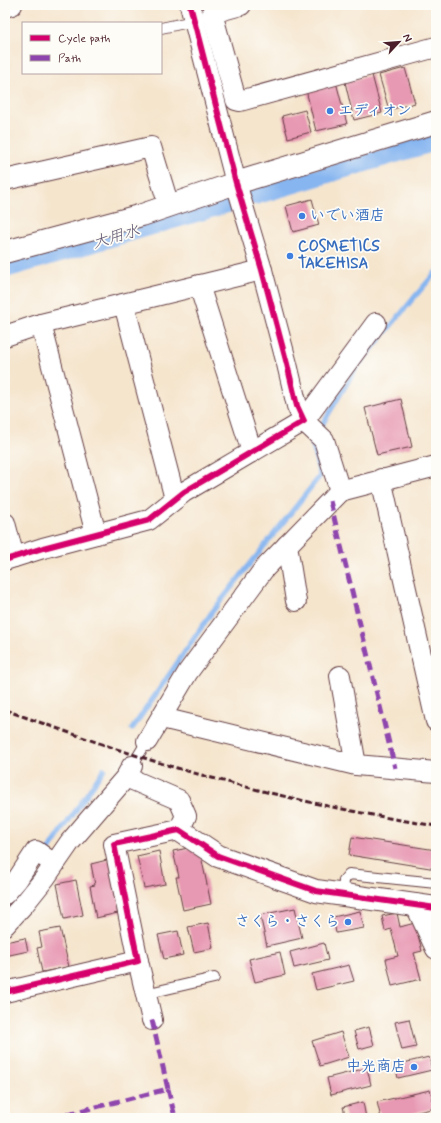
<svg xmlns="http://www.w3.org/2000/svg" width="441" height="1123" viewBox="0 0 441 1123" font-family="Mynerve,'Klee One',sans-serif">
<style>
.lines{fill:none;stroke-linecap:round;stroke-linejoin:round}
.stream{stroke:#86b5f0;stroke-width:5}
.canal{stroke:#86b5f0;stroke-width:18}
.building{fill:#e798b2}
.lane-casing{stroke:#643d43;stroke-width:12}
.street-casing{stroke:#643d43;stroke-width:22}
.secondary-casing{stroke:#643d43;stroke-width:24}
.lane{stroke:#fff;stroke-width:10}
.street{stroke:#fff;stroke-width:20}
.secondary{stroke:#fff;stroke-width:22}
.rail{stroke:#4a1f2b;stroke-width:3;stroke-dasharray:6 3;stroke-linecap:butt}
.quiet{stroke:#8e44ad;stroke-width:5;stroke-dasharray:10 5;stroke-linecap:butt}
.cycleway-casing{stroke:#fdfcf7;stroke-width:8}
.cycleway{stroke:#d6006c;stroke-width:6}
.shop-dot{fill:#3f7fe0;stroke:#fdfcf7;stroke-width:1.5}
.labels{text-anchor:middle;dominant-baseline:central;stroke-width:3.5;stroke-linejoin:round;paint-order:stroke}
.shop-label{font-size:15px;font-weight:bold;fill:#366cbe;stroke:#fdfcf7;text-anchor:start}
.water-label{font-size:16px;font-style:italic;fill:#5f5470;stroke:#fdfcf7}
</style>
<rect width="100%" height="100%" fill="#fdfcf7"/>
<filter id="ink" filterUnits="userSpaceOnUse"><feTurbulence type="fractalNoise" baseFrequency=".025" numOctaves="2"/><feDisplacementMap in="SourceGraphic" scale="8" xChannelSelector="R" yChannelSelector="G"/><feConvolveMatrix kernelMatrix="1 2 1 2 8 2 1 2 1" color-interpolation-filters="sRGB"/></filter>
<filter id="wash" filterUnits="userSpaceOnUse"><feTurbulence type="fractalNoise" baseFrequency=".012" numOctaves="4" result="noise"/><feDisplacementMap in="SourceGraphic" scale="16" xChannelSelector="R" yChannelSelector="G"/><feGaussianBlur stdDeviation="0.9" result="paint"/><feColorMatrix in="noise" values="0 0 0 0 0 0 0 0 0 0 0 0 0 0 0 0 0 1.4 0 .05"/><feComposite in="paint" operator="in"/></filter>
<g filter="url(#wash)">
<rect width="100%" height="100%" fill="#f5e5cd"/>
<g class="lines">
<g class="stream">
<path d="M319,430L355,370L412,300L436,272"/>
<path d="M132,729L212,612L320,476L312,442L315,437"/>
<path d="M46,854L104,769"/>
<path d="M10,905L25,886"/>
</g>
<g class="canal">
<path d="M255,196L436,142"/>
<path d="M5,269L227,204"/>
</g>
</g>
<g id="blocks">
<g class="building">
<path d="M405,68L415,103L389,110L379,75Z"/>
<path d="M372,75L382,113L354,120L345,82Z"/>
<path d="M336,82L347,124L316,131L306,90Z"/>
<path d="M305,110L311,132L288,138L282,116Z"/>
<path d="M312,199L319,225L293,232L286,206Z"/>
<path d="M401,399L412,447L377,455L365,408Z"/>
<path d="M352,837L436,850V869L349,855Z"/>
<path d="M199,846L211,904L183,910L176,877H179L173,851Z"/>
<path d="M159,851L165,884L144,888L137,856Z"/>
<path d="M111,859L122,912L96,918L90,886L95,885L91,864Z"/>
<path d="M76,880L83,915L64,919L57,884Z"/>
<path d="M295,908L302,938L267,946L260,915Z"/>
<path d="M360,911L364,928L336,933L333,917Z"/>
<path d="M397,913L400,927L415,923L422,951L414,953L421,979L392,986L386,959L398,956L391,929L385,931L382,916Z"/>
<path d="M208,923L213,948L194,952L188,927Z"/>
<path d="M60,928L69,967L42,972L37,948L42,947L39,932Z"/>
<path d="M178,931L183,955L164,959L158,935Z"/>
<path d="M25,938L28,951L5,956V942Z"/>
<path d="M324,943L328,960L294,968L290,952Z"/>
<path d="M280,952L285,975L255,982L249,959Z"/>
<path d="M349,965L354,981L316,990L312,974Z"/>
<path d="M409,1019L416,1047L402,1050L395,1022Z"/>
<path d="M369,1027L374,1045L359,1049L354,1031Z"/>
<path d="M341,1032L349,1057L320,1066L312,1041Z"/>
<path d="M429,1057L432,1070L398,1078L395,1065Z"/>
<path d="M367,1068L371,1085L331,1095L327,1078Z"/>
<path d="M430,1090L435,1108L394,1118H381L377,1102Z"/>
<path d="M363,1102L366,1118H346L343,1107Z"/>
</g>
</g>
</g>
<g filter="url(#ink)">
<use href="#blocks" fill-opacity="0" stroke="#643d43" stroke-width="1"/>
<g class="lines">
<g class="lane-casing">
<g id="lane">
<path d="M161,28L194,21"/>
<path d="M132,766L147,741"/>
<path d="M343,894L344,880L349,874L436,883"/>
<path d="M145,994L214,978"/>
</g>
</g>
<g class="street-casing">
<g id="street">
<path d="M241,5L212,13L236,100L240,101L436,47"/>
<path d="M5,7L12,5"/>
<path d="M5,180L151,147L169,206"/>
<path d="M199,285L252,452"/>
<path d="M124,304L175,499"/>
<path d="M376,323L304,421L324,440L340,491L436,466"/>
<path d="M41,324L96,534"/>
<path d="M5,336L41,324L262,270"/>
<path d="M381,479L436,721"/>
<path d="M5,523L14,557"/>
<path d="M287,545L296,601"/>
<path d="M5,560L43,548L149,520L184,492L304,421L297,406L287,364L262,270L236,183L190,5"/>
<path d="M340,676L356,765"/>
<path d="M162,718L356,765L436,772"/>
<path d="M147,741L188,672L264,569L340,491"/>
<path d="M5,894L17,880L36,851L54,864"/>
<path d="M415,904L436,949"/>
<path d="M5,925L25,903L45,878L70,842L126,777L132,766"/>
<path d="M138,961L152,1020"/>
<path d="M5,992L138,961L114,844L179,830L186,816L179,800L126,777"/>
</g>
</g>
<g class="secondary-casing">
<g id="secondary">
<path d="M5,252L142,215L236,183L436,122"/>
<path d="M179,830L218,856L316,891L436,908"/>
</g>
</g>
<use href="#lane" class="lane"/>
<use href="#street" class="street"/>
<use href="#secondary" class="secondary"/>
<path class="rail" d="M5,710C62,730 119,751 177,768C262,793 348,812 436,826"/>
<g class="quiet">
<path d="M330,501L395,768"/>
<path d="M168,1089L175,1117L178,1118"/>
<path d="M52,1118L168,1089L152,1020"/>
</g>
<g class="cycleway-casing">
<g id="cycleway">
<path d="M5,560L43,548L149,520L184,492L304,421L297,406L287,364L262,270L236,183L190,5"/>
<path d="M5,992L138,961L114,844L179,830L218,856L316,891L436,908"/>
</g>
</g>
<use href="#cycleway" class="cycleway"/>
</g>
</g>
<g class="shop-dot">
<circle cx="330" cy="111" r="4"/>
<circle cx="302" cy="216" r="4"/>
<circle cx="290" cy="256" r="4"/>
<circle cx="348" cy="922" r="4"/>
<circle cx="414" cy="1067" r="4"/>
</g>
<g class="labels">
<g class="shop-label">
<text x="338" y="111">エディオン</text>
<text x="310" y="216">いでい酒店</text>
<text x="298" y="247">COSMETICS<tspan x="298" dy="17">TAKEHISA</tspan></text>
<text x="340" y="922" text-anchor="end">さくら・さくら</text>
<text x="406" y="1067" text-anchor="end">中光商店</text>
</g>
<g class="water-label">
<text transform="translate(116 237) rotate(-16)">大用水</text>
</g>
</g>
<rect width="441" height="1123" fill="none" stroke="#fdfcf7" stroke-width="20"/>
<rect x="22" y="22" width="140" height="52" fill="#fdfcf7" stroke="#b5a4a5"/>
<rect x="30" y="35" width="20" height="6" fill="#d6006c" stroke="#b5a4a5"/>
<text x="58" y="42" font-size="12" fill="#4a1f2b">Cycle path</text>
<rect x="30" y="55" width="20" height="6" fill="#8e44ad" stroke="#b5a4a5"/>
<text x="58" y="62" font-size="12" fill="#4a1f2b">Path</text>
<g transform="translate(399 42) rotate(64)" stroke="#fdfcf7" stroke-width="3" paint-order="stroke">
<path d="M0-3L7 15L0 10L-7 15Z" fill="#4a1f2b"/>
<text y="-6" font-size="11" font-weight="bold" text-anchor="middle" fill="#4a1f2b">N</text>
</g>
</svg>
